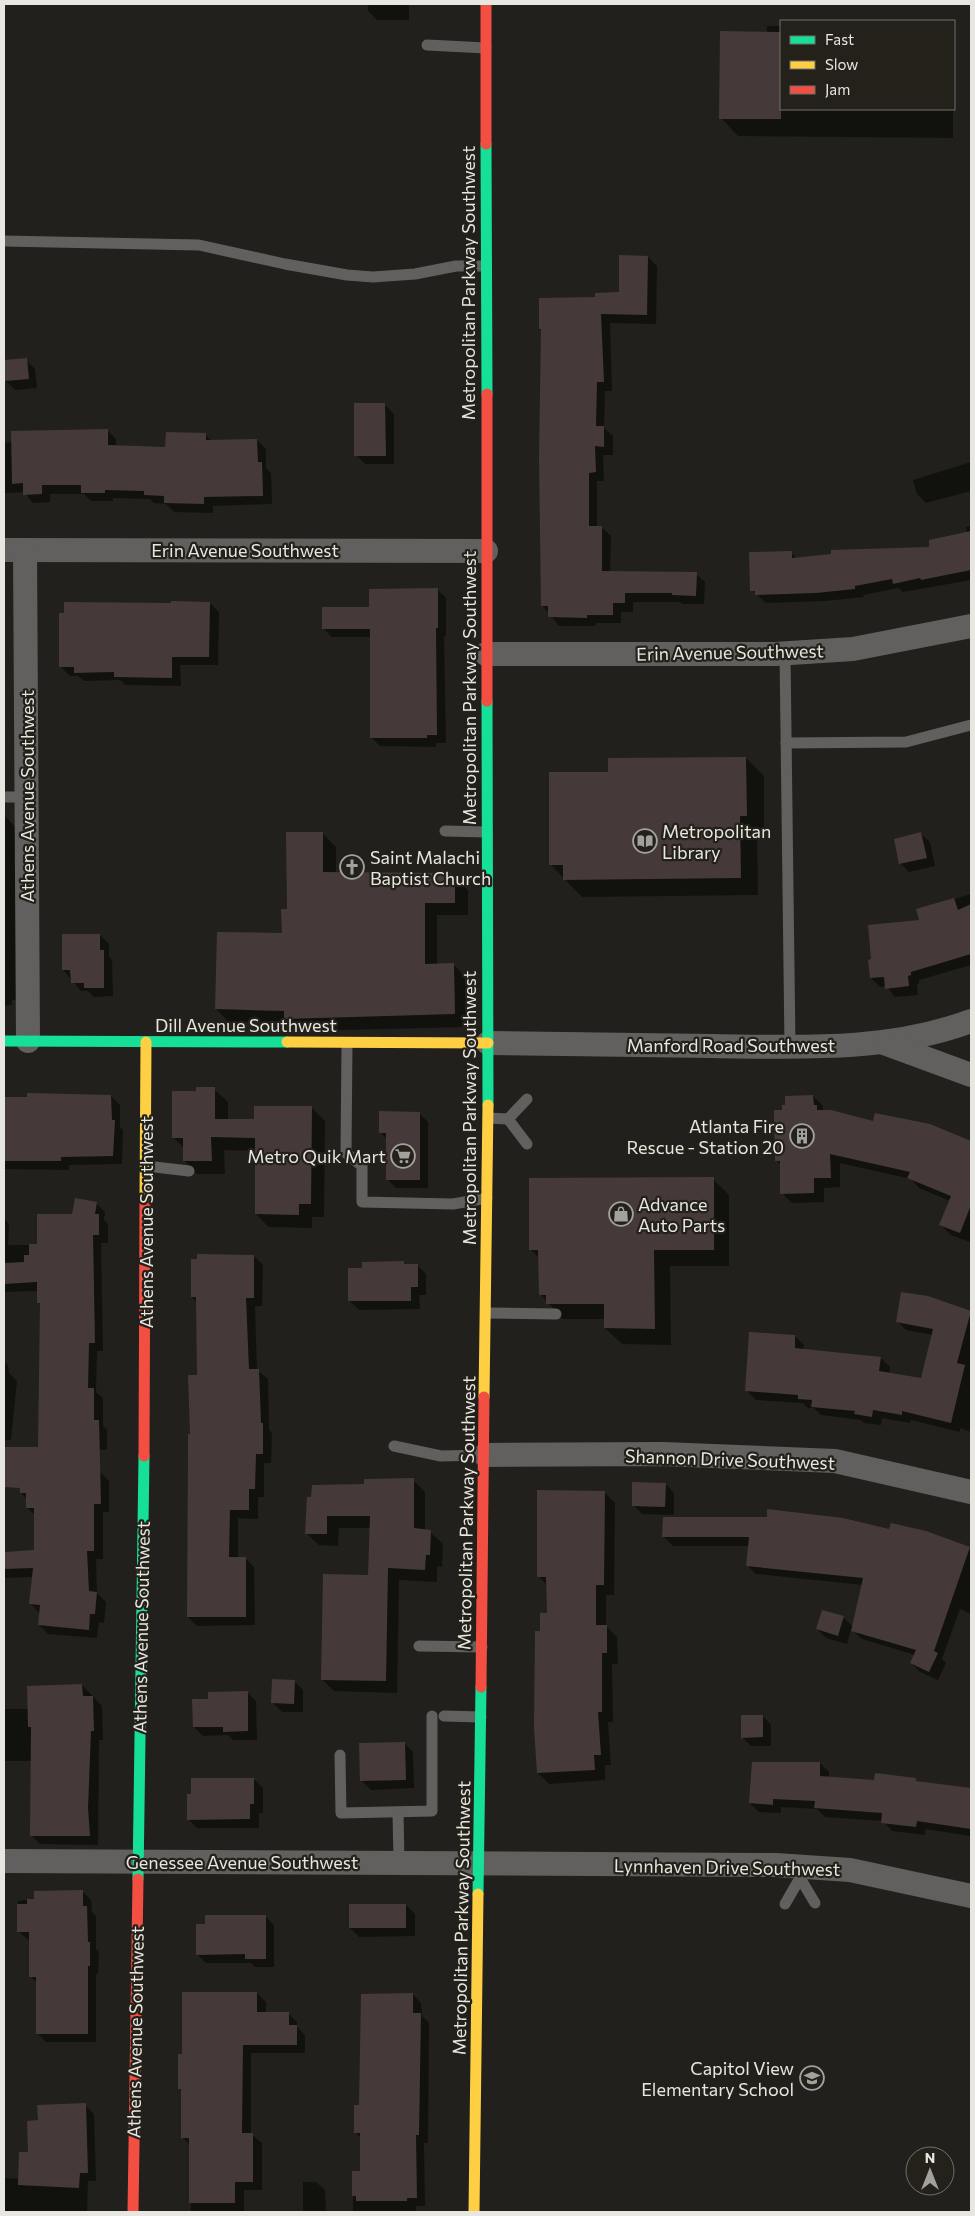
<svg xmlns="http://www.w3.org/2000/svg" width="975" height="2216" viewBox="0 0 975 2216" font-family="Commissioner,sans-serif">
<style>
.shadow{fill:#0007}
.building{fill:#453a39}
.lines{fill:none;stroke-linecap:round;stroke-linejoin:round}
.lane{stroke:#61605e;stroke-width:11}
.street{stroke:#61605e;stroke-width:24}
.fast{stroke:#16e098;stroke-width:11}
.slow{stroke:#ffcf43;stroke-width:11}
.jam{stroke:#f24e42;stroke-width:11}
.labels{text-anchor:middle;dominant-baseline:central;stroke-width:4.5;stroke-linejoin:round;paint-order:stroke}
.street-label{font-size:18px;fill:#e7e6e1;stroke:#23211a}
.poi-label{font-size:18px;fill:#e7e6e1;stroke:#23211a;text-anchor:start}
</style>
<rect width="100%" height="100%" fill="#21201c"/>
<g class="shadow">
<path d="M368,4H409V20H377L368,11Z"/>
<path d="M767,26H781V109H953V138L738,136L721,118L767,33Z"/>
<path d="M648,257L657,266L656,324L610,323L612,391H605L604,428L613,436V455H603L604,481H597V527L602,528L611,536L610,573L696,574L705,582L704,604H682L680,602H633V612H621V623H596L595,626H559L542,605V331L540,329L596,298L620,293Z"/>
<path d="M26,360L35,369L37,388L15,390L6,381Z"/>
<path d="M385,405L394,414V464H365L356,455Z"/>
<path d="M107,430L116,439V447L167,448L205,434L212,441L257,440L266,449V468L271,473L272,504L213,506V513L174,512L166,504L154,503L150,499L113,498V501H91L84,494H50V502L33,503L24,492L4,493V443Z"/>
<path d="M971,462V491L926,503L917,494L913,480Z"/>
<path d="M971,526V580L903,592L898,588L863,595L864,597L825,601L766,603L752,590L791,553L797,558L930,549L967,534L966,527Z"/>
<path d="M437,589L446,598V636H444L446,743H436V747L380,746L371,737L372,637H332L323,628L370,608Z"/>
<path d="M210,603L219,612L218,665H180L181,686L125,685L120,680L84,681L78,676H70L61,667Z"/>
<path d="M746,758L764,776V833H757L758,895L582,897L551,865L609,773Z"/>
<path d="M4,815L17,829L19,1000H12V1005L4,1006Z"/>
<path d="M322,833L336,847V874H450L468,890V915H437V965H454L467,978L468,1027L299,1031L291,1023L229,1022L216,1009L283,934L288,910Z"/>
<path d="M921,834L930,842L935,866L909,872L900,863Z"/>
<path d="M971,894V965L919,980V984H917L918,995L895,997L886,986L880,987L871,978L921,921L918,910Z"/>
<path d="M100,935L109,944V957L112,960L113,996L94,997L88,991H81L63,970Z"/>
<path d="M214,1089L228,1102V1121H256L312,1108L325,1121L324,1217H312V1228L269,1227L256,1214V1151L224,1150L225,1174H197L184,1160V1148L174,1138L197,1093Z"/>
<path d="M111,1096L120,1105V1127L123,1130L122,1164L69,1165V1170L4,1169V1099Z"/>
<path d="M813,1096L823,1106V1112L874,1122L930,1125L971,1143L970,1242L951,1235L941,1225L950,1201L919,1188L911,1179L840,1163V1187L824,1188V1202L792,1203L782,1193L781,1165L776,1160L783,1111Z"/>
<path d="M419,1113L428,1122V1188H396L387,1179V1139L380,1132Z"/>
<path d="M713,1179L729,1195V1266H670L671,1345L622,1344L605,1328V1319H563L540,1294V1259L531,1250Z"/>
<path d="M96,1203L105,1212L104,1220L108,1224V1243H101L103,1351H97L96,1392L103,1398V1426L107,1430V1450L49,1444L39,1291L4,1292V1218L9,1224L8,1245H38L73,1215Z"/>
<path d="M254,1256L263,1265L262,1306H255L257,1370L268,1379L269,1430L272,1433L271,1463H264V1497H258V1519L238,1518V1558H245L254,1567L255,1625L197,1626L188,1617L191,1436L198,1377L197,1302L192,1297Z"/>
<path d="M404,1263L406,1265H417L426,1274V1295H419L420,1309L359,1310L350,1301L363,1269Z"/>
<path d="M927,1297L971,1312V1432L960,1428V1432L911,1420L910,1423L882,1418L881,1425L864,1423L861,1420L821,1415L814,1408H808L803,1403L756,1400L747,1391L795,1336L804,1345L803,1350L881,1358L890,1367L889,1374L922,1379L933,1335L906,1330L898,1322Z"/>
<path d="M4,1361L8,1365L9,1373L17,1381L11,1440H4Z"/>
<path d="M98,1470L109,1481V1512H103V1559H96L97,1593L106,1602L104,1623L99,1622L97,1638L48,1634L39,1625L40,1614L31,1604L34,1577L4,1578V1553L35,1551V1515L27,1508V1499L21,1493Z"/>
<path d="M413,1480L425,1492V1531L430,1532L443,1544L442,1567L437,1566V1582L399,1580L397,1693L334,1691L322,1679L369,1576L371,1528H339L338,1546L319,1545L306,1533L308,1498L366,1486Z"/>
<path d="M666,1484L674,1493V1515L642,1514L633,1505Z"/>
<path d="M604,1492L615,1503L614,1595H606V1626L617,1637L618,1664H612L613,1722H608L611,1765H605V1780L549,1784L538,1773L541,1633L549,1614L547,1585L538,1576Z"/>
<path d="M890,1530L926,1533L971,1549V1614L960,1609L942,1659L946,1663L938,1680L920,1672L911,1663L915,1655L862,1639L851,1629L847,1644L826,1638L817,1629L843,1617L853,1627L863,1585L756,1574L747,1565L749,1546H673L664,1537Z"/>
<path d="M294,1681L303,1690V1712H282L273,1703Z"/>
<path d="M82,1685L102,1706L103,1740H99L98,1845L40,1844L31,1835V1761H4V1709H29Z"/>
<path d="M247,1692L256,1701L257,1740H233L228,1735L203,1736L194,1727L209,1700Z"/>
<path d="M763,1716L771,1725V1746H751L742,1737Z"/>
<path d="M404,1743L413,1752L414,1788L371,1790L362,1781Z"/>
<path d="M820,1763L829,1772V1778L875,1782L876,1775L971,1789V1836L925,1829V1835L892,1831L883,1821L825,1817L817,1809L781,1807V1813L759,1812L750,1803Z"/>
<path d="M254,1779L263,1788V1813H259V1828H197L188,1819Z"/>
<path d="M82,1891L91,1900L92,1912L96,1916V1949L99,1952L98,1974H96V2042H46L37,2033L38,1984L30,1976V1941L19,1932L18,1901Z"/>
<path d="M4,1892L5,1916H4Z"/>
<path d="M406,1905L415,1914V1936L359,1937L350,1928Z"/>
<path d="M265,1916L274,1925V1967H255L251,1963H206L197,1954Z"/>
<path d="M257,1993L266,2002V2013H288L297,2022V2027L305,2035V2053H251V2134L262,2143V2190H244V2212H191L190,2145L182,2137V2091L180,2089L184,2055Z"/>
<path d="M413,1994L421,2003L422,2016L429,2023L428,2143H424L425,2206H416V2212H353V2172H362V2139L356,2133L360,2107Z"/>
<path d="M85,2105L94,2114L96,2181H88L87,2212H4V2178L20,2179L39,2122Z"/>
<path d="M303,2182H316L325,2190L326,2212H303Z"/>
</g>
<g class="building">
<path d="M720,31L781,32V119H719Z"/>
<path d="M619,255L648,256L647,315L601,314L604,382H597L596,426H604V447L595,446L596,472L589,473V526H602V571L697,572L696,596L672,595V593H625V603H613V615H587V618L548,617V606H541L539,457L541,329H539V298L595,297V293L619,292Z"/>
<path d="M27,358L29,379L5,381L4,360Z"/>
<path d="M354,403H385L386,456H354Z"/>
<path d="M108,429V445L165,447L166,432L206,433V440L257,439L258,462H262L263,496L204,497V504L164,503V496L144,495V491L105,490V493H81V485H42V494L23,495V483L12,484L11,431Z"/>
<path d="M971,531V570L921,580L920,578L893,584L892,579L855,586V589L816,593L755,595V591H750L749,552L792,551V558L831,554V550L929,547V540Z"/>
<path d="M438,588V628H436L437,735H427V738H370V629H322V607H369V589Z"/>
<path d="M171,601L210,602L209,657H172V678L114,677V672L74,673V667H59V613H64V602L171,603Z"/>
<path d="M746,757L747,816H740L741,878L563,880V865H549V772H608V758Z"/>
<path d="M286,832H323V872L451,873V875H455V903H425V964L454,963L455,1014L284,1019V1011L215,1009L217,932L282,933L281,909H287Z"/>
<path d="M921,832L927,858L899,864L894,839Z"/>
<path d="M954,898L958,910L971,904V954L911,972V975L908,976L909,986L885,989L884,977L870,978L868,960L871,959L868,925L919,920L916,909Z"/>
<path d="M62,934H100V950H104V988H84V983H71L70,970H62Z"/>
<path d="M196,1087H215V1119H254V1106H312L311,1204H299V1215L255,1214V1138L211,1137L212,1161H183V1138H172V1091H196Z"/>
<path d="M27,1093L111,1095L112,1120H115L113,1156L61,1157V1161H4V1097H27Z"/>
<path d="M813,1095L814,1105H817V1110H831L873,1121L875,1113L930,1124L971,1141V1205L960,1233L939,1225L951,1196L907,1178L910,1172L830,1154L831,1178H814V1193L780,1194V1161H775L774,1110H782V1105H785V1096Z"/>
<path d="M379,1111L420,1112V1180H386V1133H379Z"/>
<path d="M714,1177V1250H654L655,1329L604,1328V1304H546V1295H539L538,1250H529V1178Z"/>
<path d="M75,1198L97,1202L95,1214H99V1235H93L95,1343H89L88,1388H94V1420H99L101,1504H94V1551H87L89,1591L97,1592L95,1614H90L89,1630L38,1625L40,1605L29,1604L33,1568L4,1569V1552L34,1550V1508H26V1493H20V1488L4,1487V1447H38L40,1303H37V1282L4,1284V1263L24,1262V1255H29V1244H37V1214H72Z"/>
<path d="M197,1254L254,1255V1298H246L249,1369H259L261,1423H263V1454H256L255,1489H249V1510H230L229,1557H246V1617H187L188,1453V1434H190L188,1375H197L196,1297H191V1259H197Z"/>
<path d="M404,1261V1264H418V1287H411V1301H348V1268H362V1262Z"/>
<path d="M901,1292L928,1296L971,1311L957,1363L965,1365L951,1423L902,1411V1415L873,1410L872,1417L854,1414L855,1411L811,1407L812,1400L798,1399V1395L745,1391L749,1332L795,1335V1348L881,1357L879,1371L921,1378L933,1329L896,1322Z"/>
<path d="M414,1478V1528L431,1530L430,1555H426L425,1570L388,1568L386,1681L321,1680L323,1574L368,1575L370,1516H327V1534H305L307,1497H311L312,1485L364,1484V1479Z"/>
<path d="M632,1482L666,1483L665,1507L632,1506Z"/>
<path d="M537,1490L605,1491L604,1585H596V1625H607V1653H602V1712H598L601,1755H594L595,1770L537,1773L534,1728L535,1631H540V1613H547L546,1577H537Z"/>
<path d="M767,1509L843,1518L889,1529L891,1523L926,1531L970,1547L934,1651L938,1653L929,1672L910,1663L916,1650L851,1631L863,1578L746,1566L749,1537H662L663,1517H767Z"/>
<path d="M822,1610L844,1616L838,1636L816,1629Z"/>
<path d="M272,1679L295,1680L294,1704L271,1703Z"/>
<path d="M82,1684L83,1696H93L94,1731H91L88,1808L90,1836H30L31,1727H28L27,1686Z"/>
<path d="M248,1691V1731L223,1732V1727H193L192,1699H208V1692Z"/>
<path d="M741,1715H763V1737L741,1738Z"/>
<path d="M405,1742L406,1780L360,1781L359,1743Z"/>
<path d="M752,1762H820V1776L874,1780L875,1773L916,1778V1781L971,1788V1829L917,1821L916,1827L881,1823L882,1813L814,1808L815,1801L773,1799V1805L749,1803Z"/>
<path d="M191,1778H254V1804H250V1819L187,1820V1794H191Z"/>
<path d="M83,1890V1906H87L88,1942H90V1966H88V2034H36V1977H29V1932H17V1904H27V1899H34V1891Z"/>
<rect x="349" y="1904" width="57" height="24"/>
<path d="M205,1915H266V1959H245V1954L196,1955V1924H205Z"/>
<path d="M182,1992H257V2012H289V2025H297V2045H243L242,2133H253V2182H235V2203H189V2138H181V2089H178V2054H182Z"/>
<path d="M413,1993V2013H421L419,2135H416L417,2198H407V2201H356V2196H352V2171H360V2133H354V2105H359L361,1994Z"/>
<path d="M86,2103L88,2173H80L79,2188L18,2185L19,2152H28L27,2121L38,2120L37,2105Z"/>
</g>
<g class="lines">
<g class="lane">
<path d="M427,45L486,48"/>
<path d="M4,241L199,245L285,264L347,275L373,277L415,274L456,266H485"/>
<path d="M785,653L790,1047"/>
<path d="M786,743L906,742L971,725"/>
<path d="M4,797H27"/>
<path d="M445,831L487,832"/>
<path d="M347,1043L346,1153L362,1166V1202L453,1204L487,1198"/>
<path d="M488,1118L508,1119L527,1099"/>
<path d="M508,1119L527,1144"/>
<path d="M146,1166L189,1171"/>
<path d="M486,1313L556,1314"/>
<path d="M394,1446L441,1456L485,1455"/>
<path d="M419,1646L482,1647"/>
<path d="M444,1716L481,1717"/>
<path d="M340,1755L341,1813L432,1811V1716"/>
<path d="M398,1812L399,1863"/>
<path d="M800,1878L815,1903"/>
<path d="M785,1904L800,1878V1867"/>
</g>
<g class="street">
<path d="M4,550L486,551"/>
<path d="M25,550L28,1041"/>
<path d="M486,654H775L853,649L971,626"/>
<path d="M488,1043C563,1044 637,1045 712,1046C799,1047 888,1052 971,1021"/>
<path d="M884,1043L971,1075"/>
<path d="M485,1455L663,1454L835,1461L971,1492"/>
<path d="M4,1861L776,1865L850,1870L971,1896"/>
</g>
<g class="fast">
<path d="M486,144L487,394"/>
<path d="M487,701L488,1105"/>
<path d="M4,1041L287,1042"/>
<path d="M138,1879L144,1456"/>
<path d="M478,1894L481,1687"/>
</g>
<g class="slow">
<path d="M287,1042L488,1043"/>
<path d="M145,1202L146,1042"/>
<path d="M484,1397L488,1105"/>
<path d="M474,2212L478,1894"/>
</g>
<g class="jam">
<path d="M486,4V144"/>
<path d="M487,394V701"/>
<path d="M144,1456L145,1202"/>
<path d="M481,1687L484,1397"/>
<path d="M133,2212L138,1879"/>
</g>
</g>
<defs>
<g id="library-ring" transform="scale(1.25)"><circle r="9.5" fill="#23211a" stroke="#a2a19c" stroke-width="1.5"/><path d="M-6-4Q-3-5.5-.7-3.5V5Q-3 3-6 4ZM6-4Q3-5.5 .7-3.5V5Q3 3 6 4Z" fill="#a2a19c"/></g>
<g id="church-ring" transform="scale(1.25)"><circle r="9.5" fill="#23211a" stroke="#a2a19c" stroke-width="1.5"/><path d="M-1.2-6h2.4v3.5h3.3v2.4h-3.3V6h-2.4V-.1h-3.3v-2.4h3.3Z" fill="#a2a19c"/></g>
<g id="building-ring" transform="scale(1.25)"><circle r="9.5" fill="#23211a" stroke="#a2a19c" stroke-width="1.5"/><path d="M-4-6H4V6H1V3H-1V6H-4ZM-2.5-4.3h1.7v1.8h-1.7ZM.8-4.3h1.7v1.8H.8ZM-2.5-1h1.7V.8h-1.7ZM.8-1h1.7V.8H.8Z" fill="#a2a19c"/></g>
<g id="supermarket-ring" transform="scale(1.25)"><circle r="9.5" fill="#23211a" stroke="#a2a19c" stroke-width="1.5"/><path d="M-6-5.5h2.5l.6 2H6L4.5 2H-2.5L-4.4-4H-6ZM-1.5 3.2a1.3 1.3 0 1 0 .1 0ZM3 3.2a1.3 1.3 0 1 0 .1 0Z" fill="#a2a19c"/></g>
<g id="shop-ring" transform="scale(1.25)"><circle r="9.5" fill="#23211a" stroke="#a2a19c" stroke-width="1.5"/><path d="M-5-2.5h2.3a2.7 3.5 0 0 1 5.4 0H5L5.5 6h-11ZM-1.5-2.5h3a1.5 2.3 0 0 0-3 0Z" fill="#a2a19c"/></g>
<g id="school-ring" transform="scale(1.25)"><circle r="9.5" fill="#23211a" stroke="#a2a19c" stroke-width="1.5"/><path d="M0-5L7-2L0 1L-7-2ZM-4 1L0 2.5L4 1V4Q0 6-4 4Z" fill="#a2a19c"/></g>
</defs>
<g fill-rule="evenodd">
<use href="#library-ring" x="645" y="841"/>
<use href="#church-ring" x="352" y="867"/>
<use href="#building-ring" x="802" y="1136"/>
<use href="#supermarket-ring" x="403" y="1156"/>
<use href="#shop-ring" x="621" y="1214"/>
<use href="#school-ring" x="812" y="2078"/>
</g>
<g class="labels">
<g class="street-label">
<text transform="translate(468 283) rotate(-90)">Metropolitan Parkway Southwest</text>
<text x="245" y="550">Erin Avenue Southwest</text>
<text transform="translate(730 652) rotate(-1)">Erin Avenue Southwest</text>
<text transform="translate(469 688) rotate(-90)">Metropolitan Parkway Southwest</text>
<text transform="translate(27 796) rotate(-90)">Athens Avenue Southwest</text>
<text x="246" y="1025">Dill Avenue Southwest</text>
<text x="731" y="1045">Manford Road Southwest</text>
<text transform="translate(469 1108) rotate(-90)">Metropolitan Parkway Southwest</text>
<text transform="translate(146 1222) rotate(-90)">Athens Avenue Southwest</text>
<text transform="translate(730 1459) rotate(2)">Shannon Drive Southwest</text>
<text transform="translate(466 1513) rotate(-89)">Metropolitan Parkway Southwest</text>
<text transform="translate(141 1627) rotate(-89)">Athens Avenue Southwest</text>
<text x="242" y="1862">Genessee Avenue Southwest</text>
<text transform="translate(727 1867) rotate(1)">Lynnhaven Drive Southwest</text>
<text transform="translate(461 1918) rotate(-89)">Metropolitan Parkway Southwest</text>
<text transform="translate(135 2032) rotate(-89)">Athens Avenue Southwest</text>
</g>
<g class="poi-label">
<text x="662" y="831">Metropolitan<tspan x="662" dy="21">Library</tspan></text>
<text x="370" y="857">Saint Malachi<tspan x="370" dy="21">Baptist Church</tspan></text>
<text x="784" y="1126" text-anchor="end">Atlanta Fire<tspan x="784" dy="21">Rescue - Station 20</tspan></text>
<text x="386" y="1156" text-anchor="end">Metro Quik Mart</text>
<text x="638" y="1204">Advance<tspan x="638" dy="21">Auto Parts</tspan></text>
<text x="794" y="2068" text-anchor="end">Capitol View<tspan x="794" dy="21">Elementary School</tspan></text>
</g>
</g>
<rect width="975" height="2216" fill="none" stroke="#e7e6e1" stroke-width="10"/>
<rect x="780" y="20" width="175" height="90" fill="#23211a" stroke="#71706a"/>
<rect x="790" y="36" width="25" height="8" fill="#16e098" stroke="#71706a"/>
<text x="825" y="45" font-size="15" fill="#e7e6e1">Fast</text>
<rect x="790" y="61" width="25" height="8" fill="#ffcf43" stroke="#71706a"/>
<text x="825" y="70" font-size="15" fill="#e7e6e1">Slow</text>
<rect x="790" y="86" width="25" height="8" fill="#f24e42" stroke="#71706a"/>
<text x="825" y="95" font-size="15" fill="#e7e6e1">Jam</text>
<g transform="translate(930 2171)"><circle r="24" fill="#23211a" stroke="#71706a"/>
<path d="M0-4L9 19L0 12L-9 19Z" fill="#a2a19c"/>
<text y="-8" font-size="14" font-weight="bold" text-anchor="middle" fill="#e7e6e1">N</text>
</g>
</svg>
